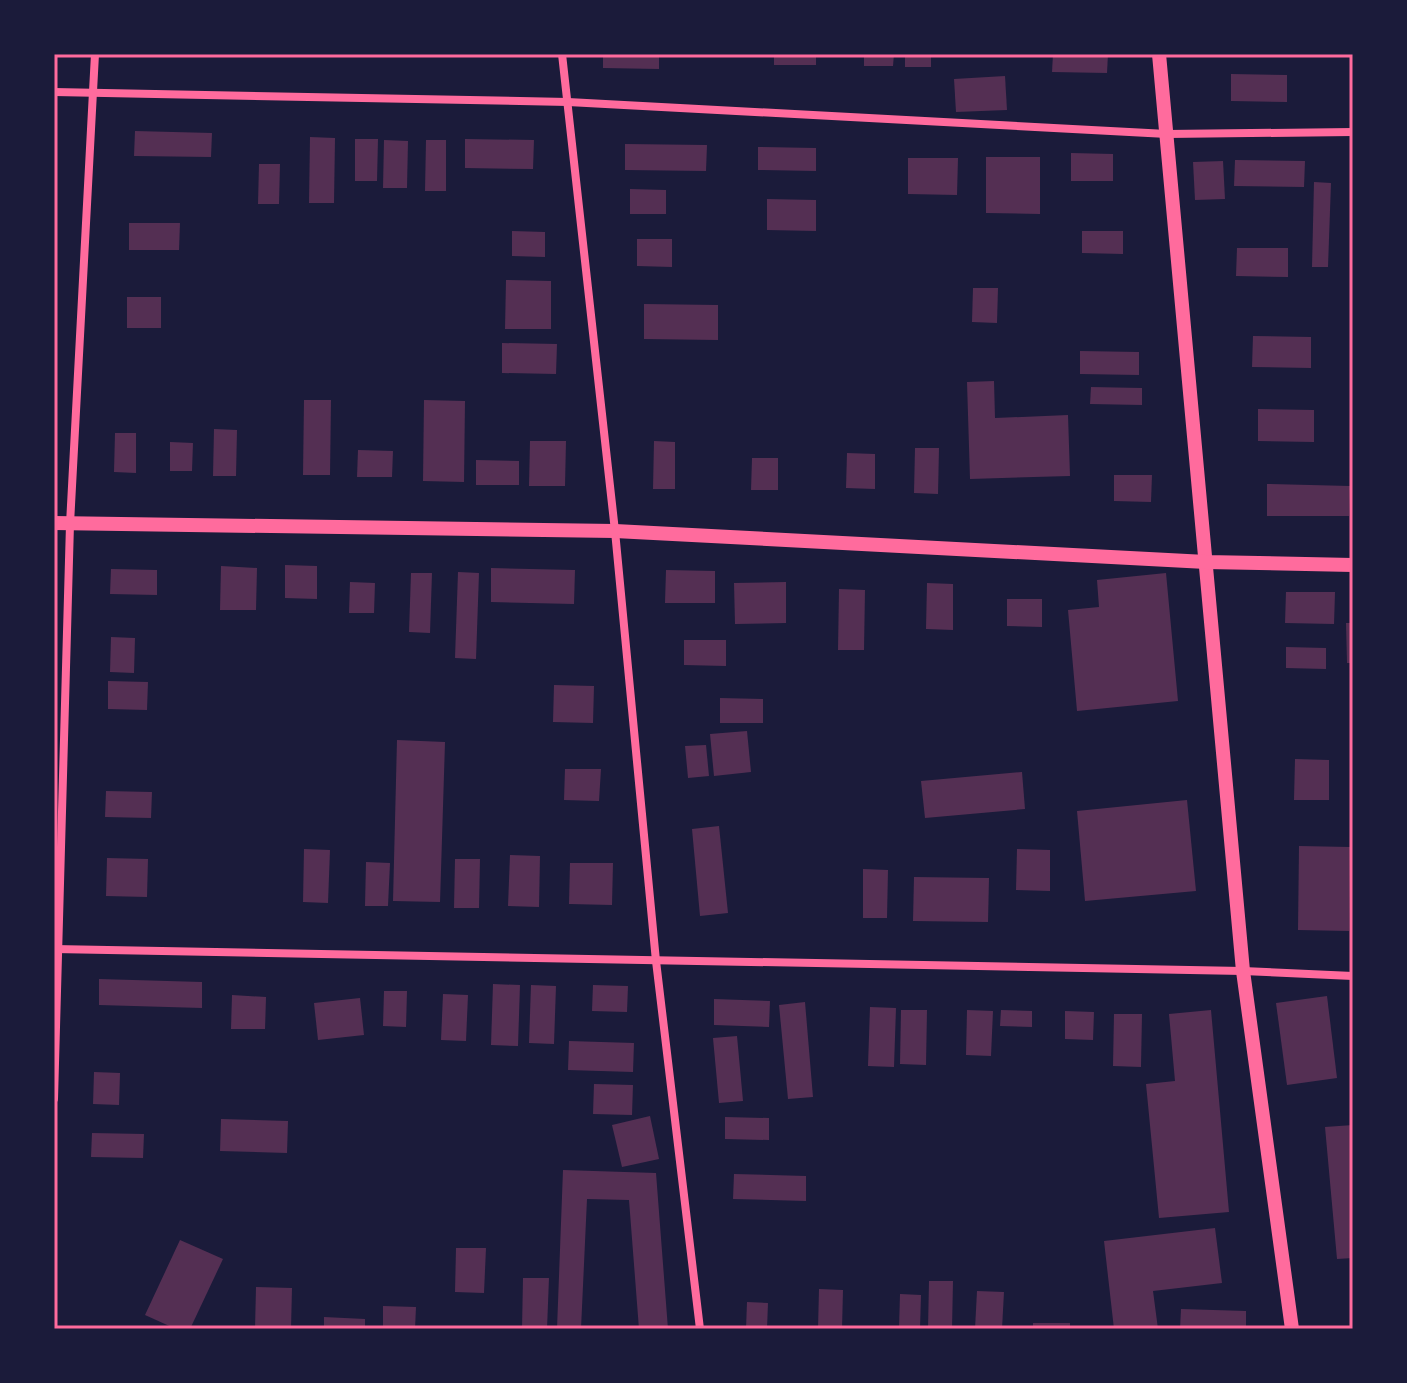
<svg xmlns="http://www.w3.org/2000/svg" width="1407" height="1383" viewBox="0 0 1407 1383" font-family="Helvetica,sans-serif">
<style>
.building{fill:#542f53}
.lines{fill:none;stroke-linecap:round;stroke-linejoin:round}
.minor{stroke:#ff6b9d;stroke-width:8}
.tertiary{stroke:#ff6b9d;stroke-width:14}
.neatline{fill:none;stroke:#ff6b9d;stroke-width:3}
</style>
<rect width="100%" height="100%" fill="#1b1b3a"/>
<g class="building">
<rect x="489" y="54" width="22" height="3"/>
<path d="M603,54H659V69L603,68Z"/>
<rect x="774" y="54" width="42" height="11"/>
<path d="M864,54H894L893,66H864Z"/>
<rect x="905" y="54" width="26" height="13"/>
<path d="M1053,54H1108L1107,73L1052,72Z"/>
<path d="M1231,74L1287,75V102L1231,101Z"/>
<path d="M1005,76L1007,110L956,112L954,79Z"/>
<path d="M135,131L212,133L211,157L134,156Z"/>
<path d="M310,137L335,138L334,203H309Z"/>
<path d="M355,139H378L377,181H355Z"/>
<path d="M465,139L534,140L533,169L465,168Z"/>
<path d="M384,140L408,141L407,188H383Z"/>
<path d="M426,140H446V191H425Z"/>
<path d="M625,144L707,145L706,171L625,170Z"/>
<path d="M758,147L816,148V171L758,170Z"/>
<path d="M1071,153L1113,154V181H1071Z"/>
<path d="M986,157H1040V214L986,213Z"/>
<path d="M908,158H958L957,195L908,194Z"/>
<path d="M1235,160L1305,161L1304,187L1234,186Z"/>
<path d="M1223,161L1225,199L1195,200L1193,162Z"/>
<path d="M259,164H280L279,204H258Z"/>
<path d="M1314,182L1331,183L1328,267H1312Z"/>
<path d="M630,189L666,190V214H630Z"/>
<path d="M767,199L816,200V231L767,230Z"/>
<path d="M129,223H180L179,250H129Z"/>
<path d="M512,231L545,232V257L512,256Z"/>
<path d="M1082,231H1123V254L1082,253Z"/>
<path d="M637,239H672V267L637,266Z"/>
<path d="M1237,248H1288V277L1236,276Z"/>
<path d="M506,280L551,281V329H505Z"/>
<path d="M973,288H998L997,323L972,322Z"/>
<rect x="127" y="297" width="34" height="31"/>
<path d="M644,304L718,305V340L644,339Z"/>
<path d="M1253,336L1311,337V368L1252,367Z"/>
<path d="M502,343L557,344L556,374L502,373Z"/>
<path d="M1080,351L1139,352V375L1080,374Z"/>
<path d="M994,381L995,418L1068,415L1070,476L970,479L967,382Z"/>
<path d="M1091,387L1142,388V405L1090,404Z"/>
<path d="M304,400H331L330,475H303Z"/>
<path d="M424,400L465,401L464,482L423,481Z"/>
<path d="M1258,409L1314,410V442L1258,441Z"/>
<path d="M214,429L237,430L236,476H213Z"/>
<path d="M115,433H136V473L114,472Z"/>
<path d="M530,441H566L565,486H529Z"/>
<path d="M654,441L675,442V489H653Z"/>
<path d="M170,442L193,443L192,471H170Z"/>
<path d="M915,448H939L938,494L914,493Z"/>
<path d="M358,450L393,451L392,477H357Z"/>
<path d="M847,453L875,454V489L846,488Z"/>
<path d="M752,458H778V490H751Z"/>
<path d="M476,460L519,461V485H476Z"/>
<path d="M1114,475H1152L1151,502L1114,501Z"/>
<path d="M1267,484L1350,486L1349,516H1267Z"/>
<path d="M285,565L317,566V599L285,598Z"/>
<path d="M221,566L257,568L256,610H220Z"/>
<path d="M491,568L575,570L574,604L491,602Z"/>
<path d="M111,569L157,570V595L110,594Z"/>
<path d="M666,570L715,571V603H665Z"/>
<path d="M458,572L479,573L476,659L455,658Z"/>
<path d="M411,573H432L430,633L409,632Z"/>
<path d="M1166,573L1178,701L1077,711L1068,610L1099,607L1097,580Z"/>
<path d="M350,582L375,583L374,613H349Z"/>
<path d="M786,582V623L735,624L734,583Z"/>
<path d="M927,583L953,584V630L926,629Z"/>
<path d="M839,589L865,590L864,650H838Z"/>
<path d="M1286,592H1335L1334,624L1285,623Z"/>
<path d="M1007,599H1042V627L1007,626Z"/>
<path d="M1346,623H1353V663H1347Z"/>
<path d="M111,637L135,638L134,673L110,672Z"/>
<path d="M684,640H726V666L684,665Z"/>
<path d="M1286,647L1326,648V669L1286,668Z"/>
<path d="M108,681L148,682L147,710L108,709Z"/>
<path d="M554,685L594,686L593,723L553,722Z"/>
<path d="M720,698L763,699V723H720Z"/>
<path d="M747,731L751,772L714,776L710,734Z"/>
<path d="M397,740L445,742L440,902L393,901Z"/>
<path d="M706,745L709,776L688,778L685,746Z"/>
<path d="M1295,759L1329,760V800H1294Z"/>
<path d="M565,769H601L599,801L564,800Z"/>
<path d="M1022,772L1025,809L925,818L921,781Z"/>
<path d="M106,791L152,792L151,818L105,817Z"/>
<path d="M1187,800L1196,891L1085,901L1077,811Z"/>
<path d="M719,826L728,913L700,916L692,829Z"/>
<path d="M1299,846L1350,847L1349,931L1298,930Z"/>
<path d="M304,849L330,850L328,903L303,902Z"/>
<path d="M1017,849L1050,850V891L1016,890Z"/>
<path d="M510,855L540,856L539,907L508,906Z"/>
<path d="M107,858L148,859L147,897L106,896Z"/>
<path d="M455,859H480L479,908H454Z"/>
<path d="M366,862L390,863L388,906H365Z"/>
<path d="M570,863H613L612,905L569,904Z"/>
<path d="M863,869L888,870L887,918H863Z"/>
<path d="M914,877L989,878L988,922L913,921Z"/>
<path d="M99,979L202,982V1008L99,1005Z"/>
<path d="M493,984L520,985L518,1046L491,1045Z"/>
<path d="M531,985L556,986L554,1044L529,1043Z"/>
<path d="M593,985L628,986L627,1012L592,1011Z"/>
<path d="M384,991H407L406,1027L383,1026Z"/>
<path d="M443,994L468,995L466,1041L441,1040Z"/>
<path d="M232,995L266,997L265,1029H231Z"/>
<path d="M1327,996L1337,1078L1287,1085L1276,1003Z"/>
<path d="M360,998L364,1035L318,1040L314,1003Z"/>
<path d="M714,999L770,1001L769,1027L714,1025Z"/>
<path d="M805,1002L813,1097L788,1099L779,1005Z"/>
<path d="M870,1007L896,1008L894,1067L868,1066Z"/>
<path d="M901,1010H927L926,1065L900,1064Z"/>
<path d="M967,1010L993,1011L991,1056L966,1055Z"/>
<path d="M1001,1010L1032,1011V1027L1000,1026Z"/>
<path d="M1211,1010L1229,1212L1159,1218L1146,1084L1175,1081L1169,1014Z"/>
<path d="M1065,1011L1094,1012L1093,1040L1065,1039Z"/>
<path d="M1114,1014H1142L1141,1067L1113,1066Z"/>
<path d="M737,1036L743,1101L719,1103L713,1038Z"/>
<path d="M569,1041L634,1043L633,1072L568,1070Z"/>
<path d="M94,1072L120,1073L119,1105L93,1104Z"/>
<path d="M594,1084L633,1085L632,1115L593,1114Z"/>
<path d="M650,1116L659,1159L622,1167L612,1125Z"/>
<path d="M725,1117L769,1118V1140L725,1139Z"/>
<path d="M221,1119L288,1121L287,1153L220,1151Z"/>
<path d="M1353,1125V1258L1337,1259L1325,1127Z"/>
<path d="M92,1133L144,1134L143,1158L91,1157Z"/>
<path d="M563,1170L656,1173L668,1329H639L629,1200L587,1199L581,1329H557Z"/>
<path d="M734,1174L806,1176V1201L733,1199Z"/>
<path d="M1215,1228L1222,1283L1153,1291L1158,1329H1114L1104,1241Z"/>
<path d="M180,1240L223,1259L190,1329H176L145,1315Z"/>
<path d="M456,1248H486L484,1293L455,1292Z"/>
<path d="M523,1278H549L547,1329H522Z"/>
<path d="M929,1281H953L952,1329H928Z"/>
<path d="M256,1287L292,1288L291,1329H255Z"/>
<path d="M819,1289L843,1290L842,1329H818Z"/>
<path d="M977,1291L1004,1292L1002,1329H975Z"/>
<path d="M900,1294L921,1295L920,1329H899Z"/>
<path d="M747,1302L768,1303L767,1329H746Z"/>
<path d="M383,1306L416,1307L415,1329H383Z"/>
<path d="M1181,1309L1246,1311V1329H1180Z"/>
<path d="M324,1317L365,1319V1329H324Z"/>
<rect x="1033" y="1323" width="37" height="6"/>
</g>
<g class="lines">
<g class="minor">
<path d="M562,54L615,531L656,961L700,1329"/>
<path d="M54,92L568,102L1167,134L1353,132"/>
<path d="M54,949L1243,971L1353,976"/>
<path d="M54,1099L70,524L95,54"/>
</g>
<g class="tertiary">
<path d="M1159,54L1243,971L1292,1329"/>
<path d="M54,523L615,531L1206,562L1353,565"/>
</g>
</g>
<rect width="1407" height="1383" fill="none" stroke="#1b1b3a" stroke-width="112"/>
<rect x="56" y="56" width="1295" height="1271" class="neatline"/>
</svg>
